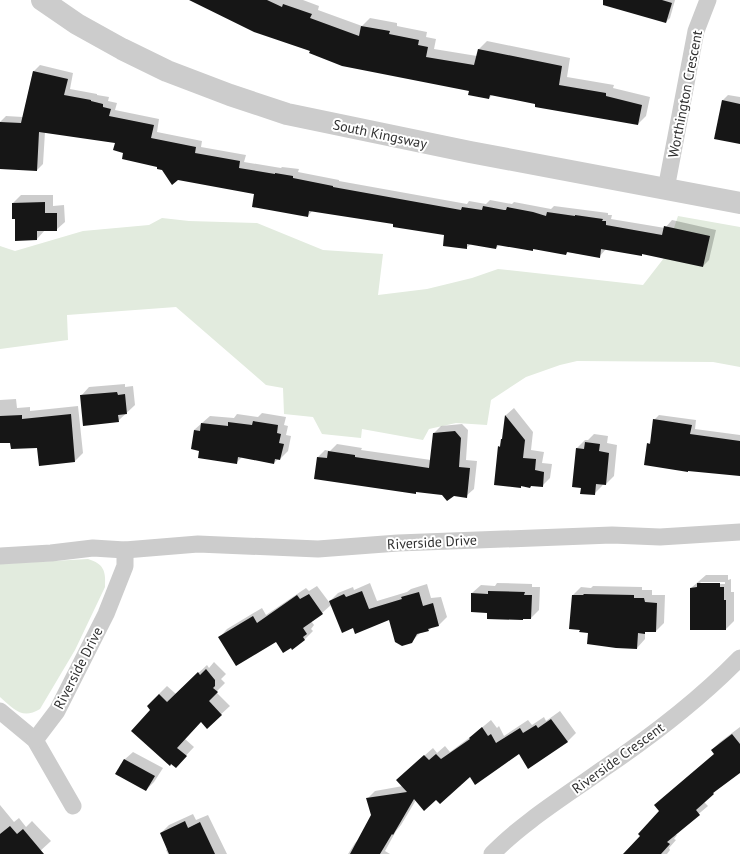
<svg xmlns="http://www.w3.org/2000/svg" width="740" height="854" viewBox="0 0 740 854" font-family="'PT Sans',sans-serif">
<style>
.green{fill:#e2ebde}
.shadow{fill:#0003;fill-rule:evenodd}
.building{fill:#161616}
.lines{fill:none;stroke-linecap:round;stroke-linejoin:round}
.minor{stroke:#ccc;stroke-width:17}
.tertiary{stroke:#ccc;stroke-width:22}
.labels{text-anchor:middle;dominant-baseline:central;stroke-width:4;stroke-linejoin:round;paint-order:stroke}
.street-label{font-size:14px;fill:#2f2f2f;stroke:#fff}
</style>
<rect width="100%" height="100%" fill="#fff"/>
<g class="green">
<path d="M678,216L740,227V367L713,362L577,361L560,365L526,377L491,400L487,425L456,423L429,429L423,440L362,429L361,438L322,434L313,417L284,414L283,388L266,385L176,307L67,315L68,340L0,349V246L15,251L83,231L149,225L162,218L189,221L257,223L323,250L383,254L378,295L427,289L472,278L498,269L643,285L664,258Z"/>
<path d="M88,559C104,564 106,571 105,587L75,650L40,709C22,720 14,709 0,697V564Z"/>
</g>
<g class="shadow">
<path d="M192,0H303L319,6L318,10L362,26L370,18L397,23V26L427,32L426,37L436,39L434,49L477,56L479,49L487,41L570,58L567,77L614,85L613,88L650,97L646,116L638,124L493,94L489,98L470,90L311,51Z"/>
<path d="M620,0H675L670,18L666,22Z"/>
<path d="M40,65L73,73L70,89L97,94V95L109,97L108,101L117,103L115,110L159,119L157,132L202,141L201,147L246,155L244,162L281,168L282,167L299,169L298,172L339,180V181L467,204L469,201L486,204L490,200L512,204L514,202L551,209L554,206L608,213V215H612L611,219L665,228L672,220L716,230L709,260L703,266L643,253L641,255L606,249L599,257L568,252L566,254L534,248L533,250L500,244L496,248L471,244L466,248L446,234L394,223L313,210L308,216L255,194L163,169L158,166L125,152L116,142L45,132L43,164L37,170L0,168V122L6,116L23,117L33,72Z"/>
<path d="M728,95L740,97V143L716,138L723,100Z"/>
<path d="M21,195H53V206L64,205L65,222L56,230H45L37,239L13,203Z"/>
<path d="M125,384V387L133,386L135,405L118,421L81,396L89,387Z"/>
<path d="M16,399L17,408L30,407V411L78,406L83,453L75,461L38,447L11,442H0V400Z"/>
<path d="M514,408L533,432L531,450L544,452L542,463L552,464L550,478L542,486H522L520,487L499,447L503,438L506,415Z"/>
<path d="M262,413L286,417L284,425L288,426L286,435L291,436L288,451L280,459H278L274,463L242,457L236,463L200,450L194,430L210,416L234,418L237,414L258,417Z"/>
<path d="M659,415L696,420L695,429L740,435V475L648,444L651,441L654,420Z"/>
<path d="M462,424L468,430L466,460L477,461L474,489L466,496L417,491L415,493L318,457L325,450L330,451L337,444L362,448L361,450L431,460L434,433L441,426Z"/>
<path d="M594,434L608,436L607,443L617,445L614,476L606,484H603L602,486L594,494L582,488L577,448L585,440H588Z"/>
<path d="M706,575H728V580L731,579V592H734V621L726,629L691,588ZM701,582H725V584H699Z"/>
<path d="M370,583L377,601L407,592L411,589L427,584L431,598L441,597L447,617L439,625L432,627L428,631L420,633L411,642L389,619L353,627L331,605L322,613L311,621L314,625L311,629L313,631L304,640L276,641L219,638L227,629L262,608L266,615L306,588L309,591L317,586L329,602L338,593L353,587L354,590Z"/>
<path d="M497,583L532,584V587H540L539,610L531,618H525L523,619L488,612L472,593L481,585L495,586Z"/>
<path d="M593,586L642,587V590H652V595H665L664,623L656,631H647L645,632V639L637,648L589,632L573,595L581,587L591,588Z"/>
<path d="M214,662L226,674L221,679L225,683L216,692L230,706L207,727L201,721L185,739L194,747L176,766L152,710L159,694L167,686L176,694L207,665L209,668Z"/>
<path d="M560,711L576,733L568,741L529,767L519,752L470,776L436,799L416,800L401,825L396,831L385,851L390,854H348L355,843L360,838L372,815L367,799L375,791L403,786L406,772L433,748L437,753L445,746L450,752L473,735L491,720L497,728L499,726L504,736L528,720L532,725L544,717L546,721Z"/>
<path d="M740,727V772L720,787L704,802L708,806L675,834L677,835L674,839L676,840L669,848L670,850L667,854H628L660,811L655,805L715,754L712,750L720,742Z"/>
<path d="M133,752L163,768L154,782L146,790L124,760Z"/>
<path d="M0,805L14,822L19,818L26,827L32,821L51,841L39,852L41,854H0Z"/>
<path d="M193,814L196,820L208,815L227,854H168L166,850L168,848L161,833L169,825Z"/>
</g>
<g class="building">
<path d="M189,0H267L282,7L283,4L312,14L310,18L359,36L361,26L390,31L389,34L419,40L418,45L428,47L426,57L474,65L478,49L562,66L559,85L606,93V96L642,105L638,125L535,107V104L490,95L489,99L468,95L469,91L342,66L309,53L310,51L254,32Z"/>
<path d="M603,0H662L672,3L666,23L603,5Z"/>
<path d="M33,71L68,79L64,95L91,100V101L103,104V107L111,109L109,116L154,125L151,138L196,147L195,153L240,161L239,168L275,174V173L293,176V178L333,186V187L461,210L462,207L482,210L483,206L504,210H506L507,207L533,212L546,216L547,212L575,216V215L603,219L602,221H606V225L662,235L664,226L710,236L703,267L642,254V256L601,249L600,258L567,252L566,255L533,249V251L497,245L496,249L467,244V249L443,246L444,235L393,227V224L309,211L308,217L252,207L254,194L178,180L172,185L162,170L157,169V167L122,159L123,153L113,150L115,143L39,132L37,171L0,169V122L21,123Z"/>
<path d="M722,100L740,104V144L714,139Z"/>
<path d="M45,202V213H57V231H37V240L15,241V219H12V203Z"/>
<path d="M117,392L118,395L125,394L127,414L118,415L119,422L83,426L80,395Z"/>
<path d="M71,414L75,462L39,466L37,448L11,449L10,443H0V416L22,415V419Z"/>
<path d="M505,415L525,440L523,458L536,459L535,470L544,472L543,487L531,486L530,488L521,486V488L494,485L498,446L500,447L501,439H502Z"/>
<path d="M653,419L692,425L690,434L740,441V476L688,471V472L644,465L647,443L650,444Z"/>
<path d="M253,421L278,425L277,433L281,434L279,443L284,444L280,460L275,459L274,464L238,457L237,464L198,458L199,451L191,449L194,430L200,431L201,423L228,426V422L252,425Z"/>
<path d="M455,431L461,438L459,467L470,468L467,498L454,496L447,501L442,495L416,492V494L314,479L317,457L327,458L328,451L355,455V457L429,468L433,433Z"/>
<path d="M585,442L600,444L599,451L609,453L606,485L596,484L595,495L580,494L581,488L572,487L576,448L584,449Z"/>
<path d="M697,583H720V587H724V600H726V630H690V588L697,587Z"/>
<path d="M362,591L369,609L402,599L401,597L419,592L423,606L433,603L439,626L428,629L429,631L417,634L412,643L402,646L395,642L389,620L355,634L353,628L342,633L329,601L344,594L346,597Z"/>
<path d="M488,591L525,592L524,595H532L531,619H523V620L487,619V613L471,612V593L488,594Z"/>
<path d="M309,594L323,614L303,628L307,634L303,637L305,640L292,650L291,648L283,653L276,642L236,666L218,637L253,616L257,623L297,595L300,599Z"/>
<path d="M584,594L634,595V598H644L645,602L657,603L656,632H645V634L638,633L637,649L616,648L587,644L588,633L579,632L580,630L569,629L572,595H583Z"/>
<path d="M206,669L215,680V686L213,688L218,692L209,701L222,715L207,729L201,722L177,748L187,756L176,768L171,764L170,766L131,731L150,710L147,706L159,694L167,702L198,672L200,675Z"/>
<path d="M551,719L568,742L528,769L519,754L475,785L470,777L440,804L436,800L424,811L414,799L393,835L392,834L380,854H350L371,815L366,798L407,792L396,780L424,755L429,760L436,754L441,759L470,739L469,738L482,727L488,736L491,734L496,743L520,728L523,733L536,725L538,728Z"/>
<path d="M732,734L740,744V773L713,793L714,794L696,810L700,815L667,842L670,844L661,854H623L640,836L638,834L659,811L654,805L714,754L711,750Z"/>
<path d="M124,759L155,776L146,791L115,774Z"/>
<path d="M185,821L188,828L200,822L215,854H169L160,833Z"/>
<path d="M10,826L17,834L23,829L44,854H0V834Z"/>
</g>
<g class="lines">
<g class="minor">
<path d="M666,189L696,31L708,0"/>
<path d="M0,556L51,553L93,548L125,550L198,544L318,549L398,543L612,535L660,537L740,532"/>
<path d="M0,711L35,740L73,806"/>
<path d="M35,740L57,711L106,614L125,566V550"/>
<path d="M492,854C523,822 567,795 603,769C652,736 699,700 740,658"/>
</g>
<path class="tertiary" d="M42,0L77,24L122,49L167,71L230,95L287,114L470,152L740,203"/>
</g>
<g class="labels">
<g class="street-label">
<text transform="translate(685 94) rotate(-79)">Worthington Crescent</text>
<text transform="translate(380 134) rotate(12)">South Kingsway</text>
<text transform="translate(432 542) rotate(-3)">Riverside Drive</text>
<text transform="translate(78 668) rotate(-63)">Riverside Drive</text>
<text transform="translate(618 758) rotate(-36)">Riverside Crescent</text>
</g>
</g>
</svg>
